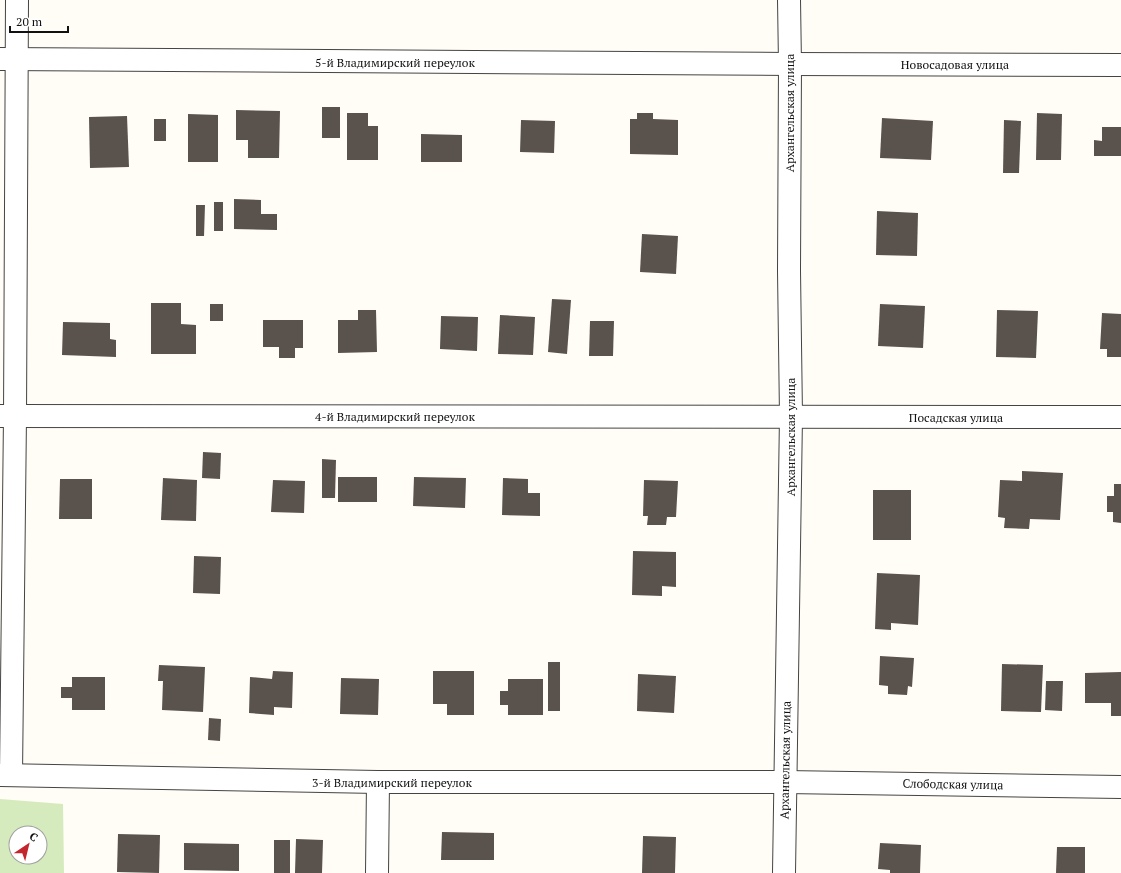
<svg xmlns="http://www.w3.org/2000/svg" width="1121" height="873" viewBox="0 0 1121 873" font-family="'PT Serif',serif">
<style>
.green{fill:#d5ebbd;fill-rule:evenodd}
.building{fill:#5a524d}
.lines{fill:none;stroke-linecap:round;stroke-linejoin:round}
.minor-casing{stroke:#444;stroke-width:24}
.tertiary-casing{stroke:#444;stroke-width:24}
.minor{stroke:#fff;stroke-width:22}
.tertiary{stroke:#fff;stroke-width:22}
.labels{text-anchor:middle;dominant-baseline:central;stroke-width:4;stroke-linejoin:round;paint-order:stroke}
.street-label{font-size:12px;fill:#111;stroke:#fff}
</style>
<rect width="100%" height="100%" fill="#fffdf5"/>
<path class="green" d="M0,799L63,804L64,873H0ZM16,833H40V857H16Z"/>
<g class="building">
<rect x="322" y="107" width="18" height="31"/>
<path d="M236,110L280,111L279,158H248V140H236Z"/>
<path d="M347,113H368V126H378V160H347Z"/>
<path d="M637,113H653V119L678,120V155L630,154V119H637Z"/>
<path d="M1037,113L1062,114L1061,160H1036Z"/>
<path d="M188,114L218,115V162H188Z"/>
<path d="M127,116L129,167L90,168L89,117Z"/>
<path d="M882,118L933,121L931,160L880,158Z"/>
<rect x="154" y="119" width="12" height="22"/>
<path d="M521,120L555,121L554,153L520,152Z"/>
<path d="M1004,120L1021,121L1019,173H1003Z"/>
<path d="M1102,127H1121V156H1094V140L1102,141Z"/>
<path d="M421,134L462,135V162H421Z"/>
<path d="M234,199L261,200V214H277V230L234,229Z"/>
<rect x="214" y="202" width="9" height="29"/>
<path d="M196,205H205L204,236H196Z"/>
<path d="M877,211L918,213L917,256L876,255Z"/>
<path d="M642,234L678,236L676,274L640,272Z"/>
<path d="M552,299L571,300L567,354L548,352Z"/>
<path d="M151,303H181V324L196,325V354H151Z"/>
<rect x="210" y="304" width="13" height="17"/>
<path d="M880,304L925,306L923,348L878,346Z"/>
<path d="M358,310H376L377,352L338,353V320H358Z"/>
<path d="M997,310L1038,311L1036,358L996,357Z"/>
<path d="M1102,313L1121,314V357H1107V349H1100Z"/>
<path d="M500,315L535,317L533,355L498,354Z"/>
<path d="M441,316L478,317L477,351L440,349Z"/>
<path d="M263,320H303V348H295V358H279V347H263Z"/>
<path d="M590,321H614L613,356H589Z"/>
<path d="M63,322L110,323V339L116,340V357L62,355Z"/>
<path d="M203,452L221,453L220,479L202,478Z"/>
<path d="M322,459L336,460L335,498H322Z"/>
<path d="M1022,471L1063,473L1060,520L1030,519L1029,529L1004,528L1005,518L998,517L1000,480L1022,481Z"/>
<rect x="338" y="477" width="39" height="25"/>
<path d="M414,477L466,478L465,508L413,506Z"/>
<path d="M163,478L197,480L196,521L161,520Z"/>
<path d="M503,478L528,479V493H540V516L502,515Z"/>
<path d="M60,479H92V519H59Z"/>
<path d="M273,480L305,481L304,513L271,512Z"/>
<path d="M644,480L678,481L676,517H667L666,525H647L648,516H643Z"/>
<path d="M1114,484H1121V523L1113,522V512H1107V496H1114Z"/>
<rect x="873" y="490" width="38" height="50"/>
<path d="M633,551L676,552V587L662,586V596L632,595Z"/>
<path d="M194,556L221,557L220,594L193,593Z"/>
<path d="M877,573L920,575L918,625L891,623V630L875,629Z"/>
<path d="M880,656L914,658L912,687L908,686L907,695L888,694V686L879,685Z"/>
<rect x="548" y="662" width="12" height="49"/>
<path d="M1002,664L1043,665L1041,712L1001,711Z"/>
<path d="M159,665L205,667L203,712L162,710L163,681H158Z"/>
<path d="M273,671L293,672L292,708L274,707V715L249,713L250,677L272,679Z"/>
<path d="M433,671H474V715H447V704H433Z"/>
<path d="M1121,672V716H1111V703H1085V673Z"/>
<path d="M638,674L676,676L674,713L637,711Z"/>
<path d="M72,677H105V710H72V698H61V687H72Z"/>
<path d="M341,678L379,679L378,715L340,714Z"/>
<path d="M508,679H543V715H508V705H500V691H508Z"/>
<path d="M1046,681H1063L1062,711L1045,710Z"/>
<path d="M209,718L221,719L220,741L208,740Z"/>
<path d="M442,832L494,833V860H441Z"/>
<path d="M118,834L160,835L159,873L117,872Z"/>
<path d="M643,836L676,837L675,873H642Z"/>
<path d="M296,839L323,840L322,873H295Z"/>
<rect x="274" y="840" width="16" height="33"/>
<path d="M184,843L239,844V871L184,870Z"/>
<path d="M880,843L921,845L920,873H890V870L878,869Z"/>
<path d="M1057,847H1085V873H1056Z"/>
</g>
<g class="lines">
<g class="minor-casing">
<g id="minor">
<path d="M0,59L790,64L1121,65"/>
<path d="M0,416L1121,417"/>
<path d="M0,775L378,782H785L1121,787"/>
<path d="M11,775L15,416L17,0"/>
<path d="M377,873L378,782"/>
</g>
</g>
<g class="tertiary-casing">
<path id="tertiary" d="M784,873L791,416L789,271L790,64L789,0"/>
</g>
<use href="#minor" class="minor"/>
<use href="#tertiary" class="tertiary"/>
</g>
<g class="labels">
<g class="street-label">
<text x="395" y="62">5-й Владимирский переулок</text>
<text x="955" y="64">Новосадовая улица</text>
<text transform="translate(789 113) rotate(-90)">Архангельская улица</text>
<text x="395" y="416">4-й Владимирский переулок</text>
<text x="956" y="417">Посадская улица</text>
<text transform="translate(790 437) rotate(-90)">Архангельская улица</text>
<text transform="translate(785 760) rotate(-89)">Архангельская улица</text>
<text x="392" y="782">3-й Владимирский переулок</text>
<text transform="translate(953 784) rotate(1)">Слободская улица</text>
</g>
</g>
<g transform="translate(28 845) rotate(35)"><circle r="19" fill="#ffffff" stroke="#a0a0a0"/>
<path d="M0-3L7 15L0 10L-7 15Z" fill="#c4262e"/>
<text y="-6" font-size="11" font-weight="bold" text-anchor="middle" fill="#111111">С</text>
</g>
<path d="M10 26v6h58v-6" fill="none" stroke="#111111" stroke-width="2"/>
<text x="16" y="26" font-size="12" fill="#111111" stroke="#ffffff" stroke-width="3" paint-order="stroke">20 m</text>
</svg>
